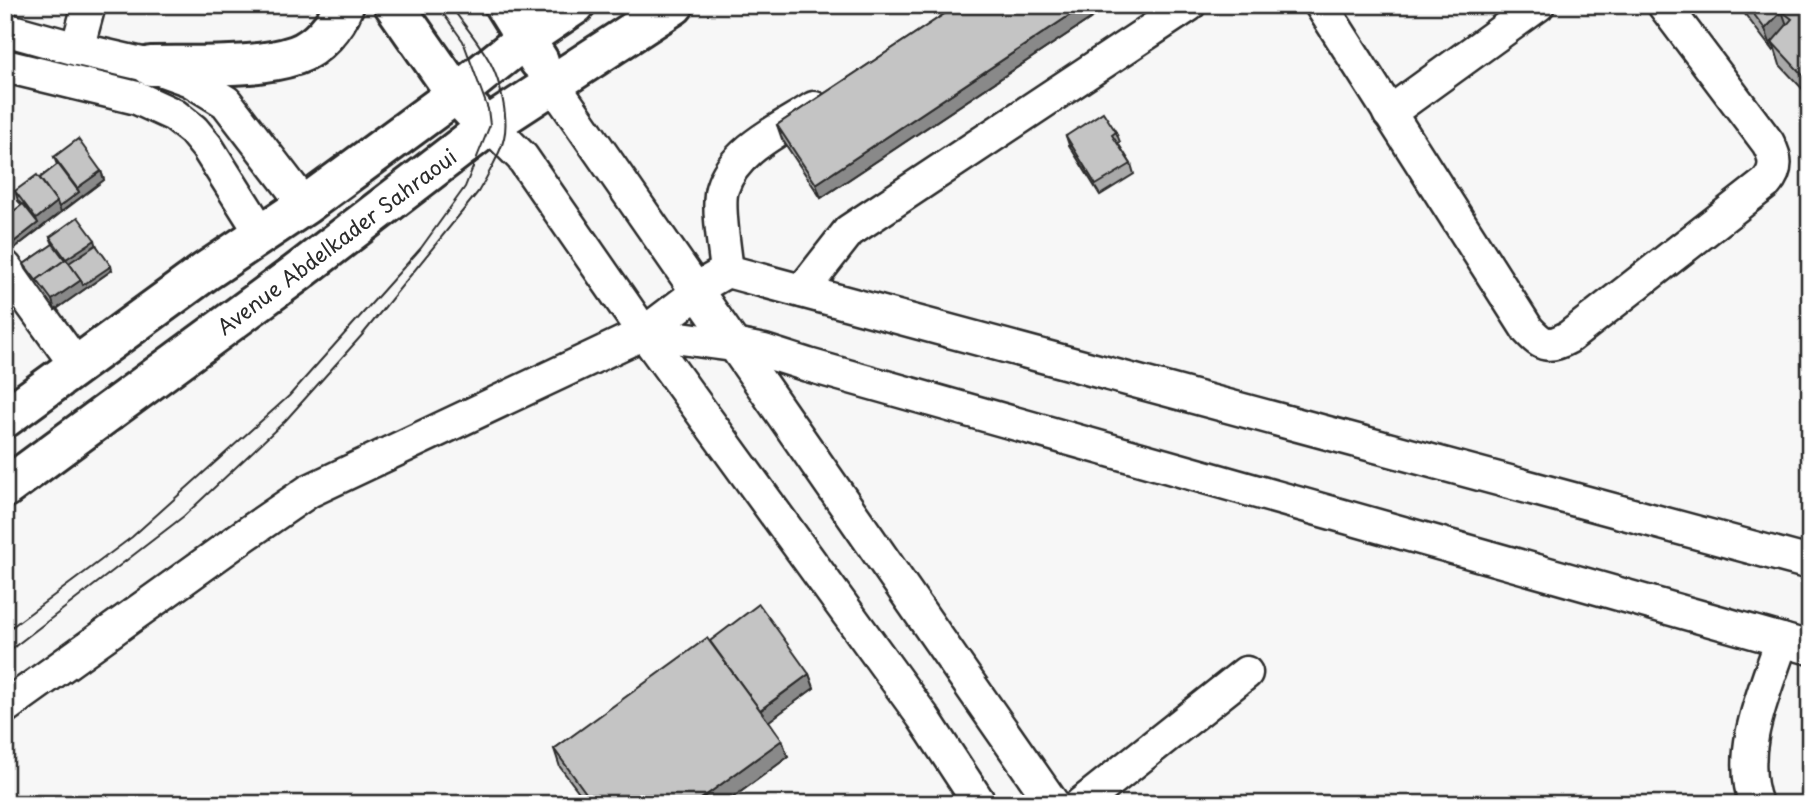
<svg xmlns="http://www.w3.org/2000/svg" width="1815" height="809" viewBox="0 0 1815 809" font-family="'Playpen Sans',sans-serif">
<style>
.lines{fill:none;stroke-linecap:round;stroke-linejoin:round}
.minor-casing{stroke:#2b2b2b;stroke-width:37}
.major-casing{stroke:#2b2b2b;stroke-width:44}
.minor{stroke:#fff;stroke-width:32}
.major{stroke:#fff;stroke-width:38}
.tram{stroke:#2b2b2b;stroke-width:2}
.wall{fill:#a9a9a9;stroke:#2b2b2b;stroke-width:2}
.shaded-wall{fill:#898989;stroke:#2b2b2b;stroke-width:2}
.building{fill:#c4c4c4;stroke:#2b2b2b;stroke-width:2}
.labels{text-anchor:middle;dominant-baseline:central;stroke-width:5;stroke-linejoin:round;paint-order:stroke}
.street-label{font-size:21px;fill:#2b2b2b;stroke:#fff}
</style>
<rect width="100%" height="100%" fill="#f7f7f7"/>
<filter id="ink" filterUnits="userSpaceOnUse"><feTurbulence type="fractalNoise" baseFrequency=".0143" numOctaves="2"/><feDisplacementMap in="SourceGraphic" scale="14" xChannelSelector="R" yChannelSelector="G"/><feConvolveMatrix kernelMatrix="1 2 1 2 8 2 1 2 1" color-interpolation-filters="sRGB"/></filter>
<g filter="url(#ink)">
<g class="lines">
<g class="minor-casing">
<g id="minor">
<path d="M1321,5L1528,330C1543,346 1549,348 1569,337L1766,183C1778,169 1776,158 1768,143L1664,5"/>
<path d="M5,29L77,49L151,66L190,80L226,102L305,205"/>
<path d="M77,49L89,5"/>
<path d="M5,66L137,98L174,115L193,130L207,147L262,234"/>
<path d="M553,84L1053,804"/>
<path d="M1389,113L1538,5"/>
<path d="M490,125L522,157L644,333L923,717L980,804"/>
<path d="M5,267L77,366"/>
<path d="M727,271C725,252 717,206 722,189C734,149 782,129 814,108"/>
<path d="M802,291L849,231L1189,5"/>
<path d="M644,333L733,345L764,351L808,365L1810,648"/>
<path d="M5,707L242,537L309,491L644,333L698,292L708,282L727,271L1810,563"/>
<path d="M1081,804L1246,673"/>
<path d="M1756,804C1736,751 1765,691 1782,640"/>
</g>
</g>
<g class="major-casing">
<g id="major">
<path d="M394,5L456,94L474,113"/>
<path d="M504,5L539,61"/>
<path d="M151,66C195,65 255,69 296,55C317,48 336,25 344,5"/>
<path d="M5,418L205,272L305,205L456,94L526,38L575,5"/>
<path d="M5,488L297,273L490,125L674,5"/>
</g>
</g>
<use href="#minor" class="minor"/>
<use href="#major" class="major"/>
<g class="tram">
<path d="M5,632L132,537L289,396L421,248L465,187L490,125L488,109L463,41L437,5"/>
<path d="M5,654L184,516L285,421L363,334L478,192C486,179 501,152 504,138C509,118 500,81 491,64C480,43 463,24 450,5"/>
</g>
</g>
<g class="wall">
<path d="M958,5H1111L821,198L782,139L777,125Z"/>
<path d="M1738,5H1810V97L1780,65L1775,49L1773,51Z"/>
<path d="M1116,132L1120,142L1118,143L1131,164L1134,174L1100,195L1069,145L1066,136Z"/>
<path d="M54,157L101,171L104,180L12,250L5,241V218L22,205L18,201L15,191L40,178L57,165Z"/>
<path d="M50,237L96,245L112,270L55,310L26,269L24,264L53,244Z"/>
<path d="M710,641L809,674L814,688L769,721L782,740L788,757L724,804H588L560,767L554,749Z"/>
</g>
<g class="shaded-wall">
<path d="M1085,5H1111L821,198L816,184Z"/>
<path d="M1782,11L1790,34L1772,42L1775,49L1773,51L1765,29Z"/>
<path d="M101,171L104,180L61,212L59,207L79,192L77,188Z"/>
<path d="M57,202L61,212L12,250L10,245L38,223L36,219Z"/>
<path d="M95,240L98,250L43,288L66,259Z"/>
<path d="M111,266L112,270L55,310L52,300L81,280Z"/>
<path d="M809,674L814,688L765,724L760,711Z"/>
<path d="M782,740L788,757L724,804H694Z"/>
</g>
<g class="building">
<path d="M958,5H1085L816,184L777,125Z"/>
<path d="M1747,5H1810V81L1809,82L1772,42L1792,19L1782,11L1765,29Z"/>
<path d="M1103,112L1116,132L1112,135L1131,164L1096,185L1066,136Z"/>
<path d="M78,139L101,171L77,188L54,157Z"/>
<path d="M58,164L79,192L59,207L57,202L40,178Z"/>
<path d="M37,175L57,202L36,219L15,191Z"/>
<path d="M23,204L38,223L10,245L5,239V218Z"/>
<path d="M78,217L95,240L66,259L50,237Z"/>
<path d="M53,244L65,260L37,280L39,284L24,264Z"/>
<path d="M96,245L111,266L83,285L81,280L69,263Z"/>
<path d="M66,259L81,280L52,300L37,280Z"/>
<path d="M759,604L809,674L760,710L710,641Z"/>
<path d="M707,638L782,740L694,804H594L554,749Z"/>
</g>
</g>
<g class="labels">
<g class="street-label">
<text transform="translate(336 241) rotate(-37)">Avenue Abdelkader Sahraoui</text>
</g>
</g>
<rect width="1815" height="809" fill="none" stroke="#fff" stroke-width="28"/>
<rect x="14" y="14" width="1787" height="781" fill="none" stroke="#2b2b2b" stroke-width="2.5" filter="url(#ink)"/>
</svg>
